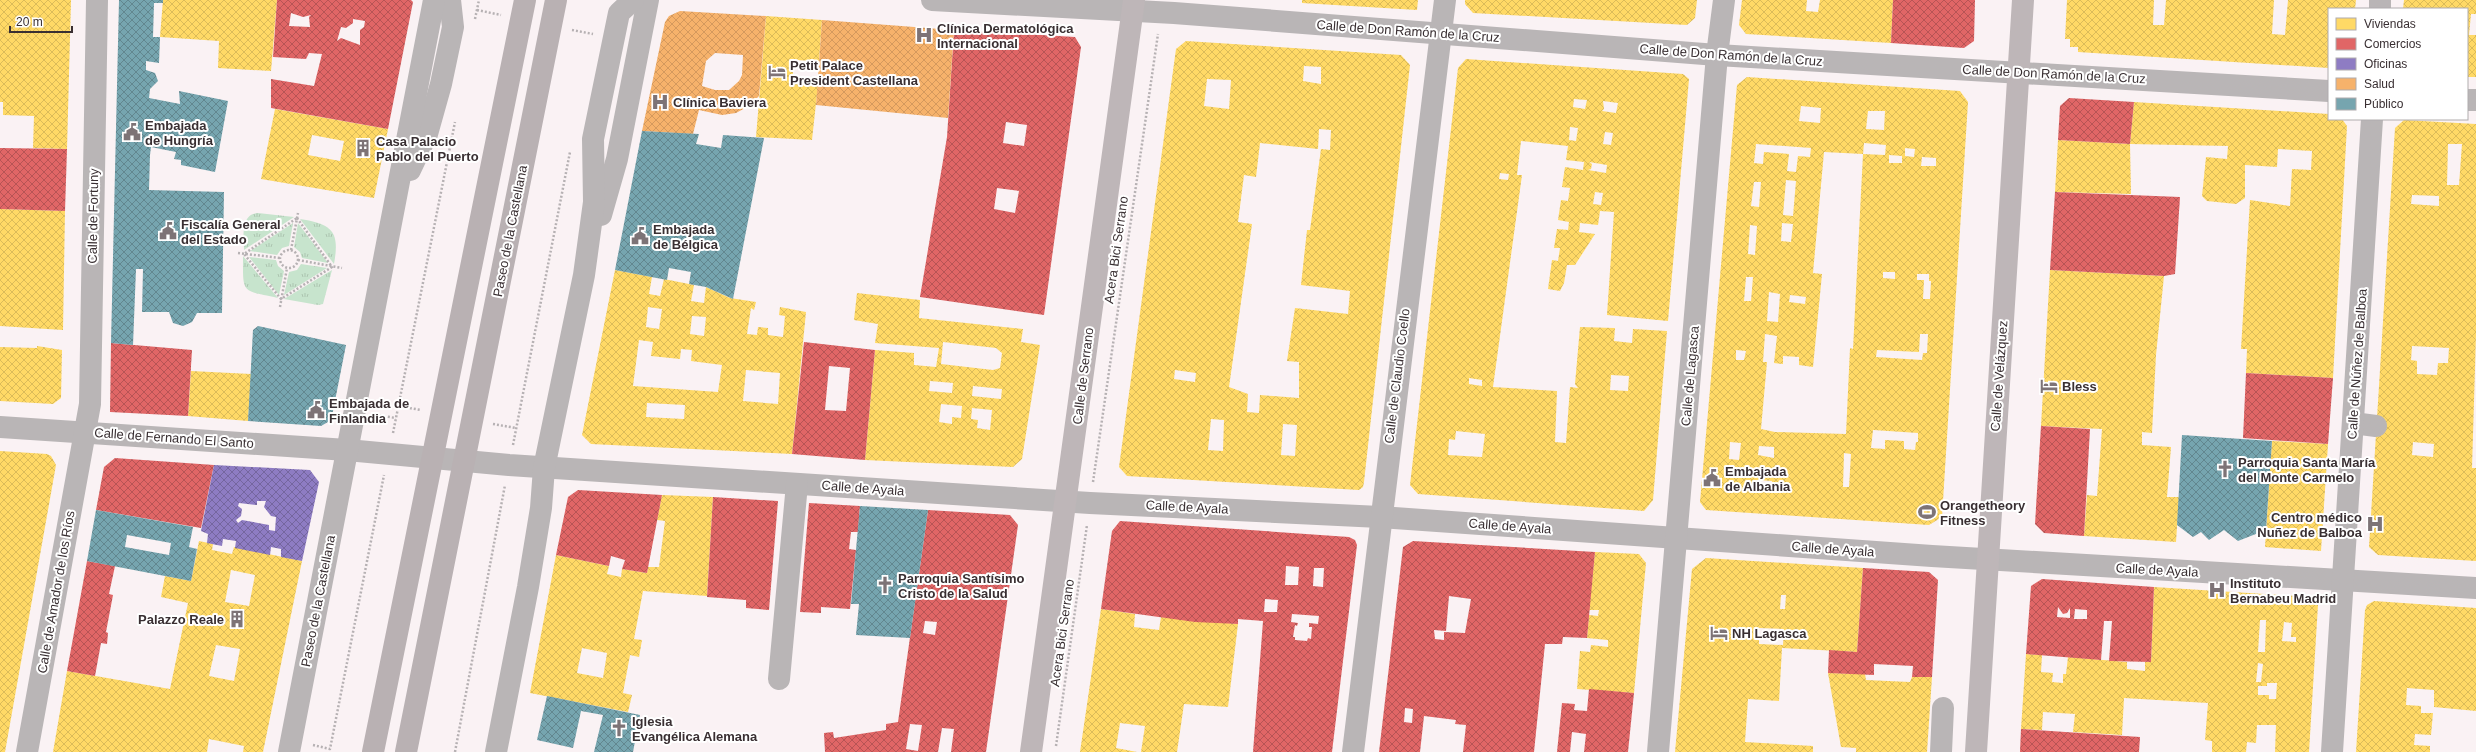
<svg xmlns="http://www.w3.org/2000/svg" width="2476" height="752" viewBox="0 0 2476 752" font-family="Arial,sans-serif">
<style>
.grass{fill:url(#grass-tufts)}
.homes{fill:url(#homes-cross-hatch);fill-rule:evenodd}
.shops{fill:url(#shops-cross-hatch);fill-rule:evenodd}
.offices{fill:url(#offices-cross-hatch);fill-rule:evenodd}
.health{fill:url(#health-cross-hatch);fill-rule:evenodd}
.public{fill:url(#public-cross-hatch);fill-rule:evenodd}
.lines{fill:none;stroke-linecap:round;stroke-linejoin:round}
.path{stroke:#b6b1b3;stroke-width:2.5;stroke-dasharray:2 2;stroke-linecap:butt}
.minor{stroke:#b9b5b6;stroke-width:22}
.major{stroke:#beb6b8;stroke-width:22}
.highway{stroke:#b9b1b3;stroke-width:22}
.labels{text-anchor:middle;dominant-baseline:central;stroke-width:4;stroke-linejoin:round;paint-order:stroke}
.poi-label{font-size:13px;font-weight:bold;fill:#392f32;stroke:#fff;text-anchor:start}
.street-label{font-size:13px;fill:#392f32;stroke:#fff}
</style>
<defs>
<pattern id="grass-tufts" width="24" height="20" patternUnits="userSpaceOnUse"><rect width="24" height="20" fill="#c7e4cd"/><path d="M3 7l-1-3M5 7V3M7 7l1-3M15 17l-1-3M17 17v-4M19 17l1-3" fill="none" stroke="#acc4b0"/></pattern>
<pattern id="homes-cross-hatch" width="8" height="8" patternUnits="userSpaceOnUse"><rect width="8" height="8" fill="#ffd966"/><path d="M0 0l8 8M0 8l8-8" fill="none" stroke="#dbbb59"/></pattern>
<pattern id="shops-cross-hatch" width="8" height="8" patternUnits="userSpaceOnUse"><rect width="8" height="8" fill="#e06666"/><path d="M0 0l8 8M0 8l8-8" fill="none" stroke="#b75455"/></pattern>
<pattern id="offices-cross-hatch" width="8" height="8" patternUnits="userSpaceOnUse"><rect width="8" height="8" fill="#8e7cc3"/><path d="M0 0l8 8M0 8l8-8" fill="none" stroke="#75669f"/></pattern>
<pattern id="health-cross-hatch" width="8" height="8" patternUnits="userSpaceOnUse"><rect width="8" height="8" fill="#f6b26b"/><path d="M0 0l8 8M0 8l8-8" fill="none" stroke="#d4995d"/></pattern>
<pattern id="public-cross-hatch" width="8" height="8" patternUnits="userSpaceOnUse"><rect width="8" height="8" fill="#76a5af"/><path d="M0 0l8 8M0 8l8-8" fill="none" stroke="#62878f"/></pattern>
</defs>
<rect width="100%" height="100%" fill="#faf2f4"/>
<g class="grass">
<path d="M258,213L294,217L244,250C244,237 240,214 258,213Z"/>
<path d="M300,219C332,224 340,231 334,264Z"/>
<path d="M293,223L289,246L282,248L277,255L250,251Z"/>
<path d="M298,223L328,263L302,258L300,252L294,247Z"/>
<path d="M243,256L278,298C241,290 243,294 243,256Z"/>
<path d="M249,257L276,260L278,266L284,271L279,295Z"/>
<path d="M301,264L327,268L284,295L289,272L297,270Z"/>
<path d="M332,270L323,304L318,305L284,299Z"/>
</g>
<g class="homes">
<path d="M0,0H71L67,149L33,148L34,116L3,115V102H0Z"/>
<path d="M163,0H277L271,71L218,68L219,41L160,37Z"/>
<path d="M1302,0H1418L1417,10L1302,3Z"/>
<path d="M1465,0H1697L1695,18L1687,25L1473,13L1465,4Z"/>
<path d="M1742,0H1807L1806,11L1818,12L1820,0H1893L1891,43L1746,34L1739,25Z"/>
<path d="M2067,0H2154L2153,25H2164L2166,0H2274L2272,34L2285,35L2288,0H2356L2355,9H2329V68L2078,52V47H2070V39H2065Z"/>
<path d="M2404,0H2476V14H2471L2469,35H2476V77H2467V9H2403Z"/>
<path d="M766,16L822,20L819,61L794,60L792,83L818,85L812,140L756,137Z"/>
<path d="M1186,41L1401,55L1410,65L1364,482L1363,487L1359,490L1127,476L1119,467L1176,49ZM1304,66L1321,67V84L1303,81ZM1207,79L1231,80L1229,109L1204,106ZM1319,129L1331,130L1330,150L1321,149L1310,230H1307L1301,285L1350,291L1348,314L1295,308L1287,361L1299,362V398L1260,395L1259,413L1247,412L1248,394L1229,387L1252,224L1238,222L1244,175L1256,177L1260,143L1318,149ZM1175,370L1196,373L1195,382L1174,379ZM1211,419L1224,420L1223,451L1208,450ZM1283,424L1297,425L1295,456L1281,455Z"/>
<path d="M1466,59L1683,74L1689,79L1668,321L1607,315L1614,212L1600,211L1598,225L1580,223L1579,232L1595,234L1575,265H1567L1564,283L1560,291L1548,289L1552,260L1558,261L1560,248H1554L1557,229L1568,230L1569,222L1558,220L1561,200L1568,201L1570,188L1562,187L1565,167L1583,170L1584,162L1566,160L1568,146L1521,141L1517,175H1522L1493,387L1557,391L1555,442L1566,443L1570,387L1578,388L1575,384L1580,327L1615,328L1614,341L1632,343L1633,329L1667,331L1653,500L1644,511L1418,494L1410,485L1458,68ZM1574,99L1587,100L1585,109L1573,107ZM1603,101L1618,103L1616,113L1602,111L1604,109ZM1570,127L1578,128L1576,141L1569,140ZM1605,132L1613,133L1611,145L1603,144ZM1589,162L1607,165L1606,173L1588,170L1591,169L1592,164ZM1500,173L1509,174L1508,180L1499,179ZM1595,192L1603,193L1601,205L1593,204ZM1611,375L1629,376L1628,391L1610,390ZM1469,378L1482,380V386L1469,384ZM1456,431L1485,434L1482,457L1448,455L1449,439L1455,440Z"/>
<path d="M1747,77L1960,91L1968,102L1942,517L1929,525L1706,510L1700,502L1737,85ZM1801,106L1821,108L1820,123L1799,121ZM1868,111H1885L1884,130L1866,129ZM1864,143L1886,145L1885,155L1863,154ZM1756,144L1811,148L1810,157L1798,156L1796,172L1787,171L1789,154L1764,152L1763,164L1754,163ZM1905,148L1915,149L1914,157L1905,156ZM1824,152L1863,154L1853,349L1850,348L1846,434L1775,432L1761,429L1767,362H1763L1765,334L1777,336L1774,363L1783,364V356L1799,357V365L1813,367L1822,274L1813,273ZM1889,155L1902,156V163H1889ZM1922,157L1936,158V166H1921ZM1786,180L1796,181L1793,216L1783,215ZM1754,182H1761L1759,207L1751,206ZM1782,223L1793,224L1791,242L1781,241ZM1750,225L1757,226L1755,255L1748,254ZM1883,272H1895V279L1883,278ZM1917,274H1929V281H1931L1930,299H1923L1924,280H1917ZM1746,277H1753L1751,301H1744ZM1769,292L1780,294L1778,322L1767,321ZM1790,295L1806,297L1805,304L1789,302ZM1920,334H1928L1927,353H1923L1922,360L1876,357L1877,350L1919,352ZM1736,350L1746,351L1744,360H1736ZM1873,430L1918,433V442H1916L1915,450L1904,449V441L1885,440V449L1871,448ZM1730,442L1741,443L1739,460L1729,459ZM1759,446L1774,447V458L1758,455ZM1844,453L1851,454L1849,487H1843ZM1759,480L1772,481L1771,490L1755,489V483Z"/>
<path d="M2134,102L2329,114V119H2342L2347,126L2333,378L2246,373L2247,349H2241L2250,200L2290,206L2292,169L2311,170L2312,151L2278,149L2277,167L2245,165V198L2236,204L2207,201L2202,196L2206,157L2227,159L2228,146L2130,144L2131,194L2055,192L2058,140L2130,144Z"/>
<path d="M275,109L388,129L374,198L261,179ZM312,135L344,141L340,161L308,155Z"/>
<path d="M2404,120L2476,124V335L2472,468H2476V561L2378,555L2369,547L2395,128ZM2448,144H2462L2459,185H2447ZM2412,195L2439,196V206L2411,204ZM2412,346L2449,348L2448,363H2438L2437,375L2417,374V361L2411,360ZM2413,442L2434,444L2433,457L2412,455Z"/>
<path d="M0,209L65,211L63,330L0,326Z"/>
<path d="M615,270L652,277L649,294L660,296L664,279L694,285L691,301L704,303L706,287L730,298L756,302L754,310L751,308L747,334L757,335L758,327L768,328V335L783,337L785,316L779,315L780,307L806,312L792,454L591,444L582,435ZM648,307L662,309L659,329L646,327ZM692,316L706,317L704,336L690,334ZM639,340L653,342L651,356L680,359L681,349L692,350L691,361L722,365L718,392L633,386ZM746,370L780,373L778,404L743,401ZM647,403L685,405L684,419L646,417Z"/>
<path d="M2050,270L2164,276L2156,355L2152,433L2142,432V445L2171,447L2167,497H2179L2176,542L2084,536L2087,495L2097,496L2102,429L2041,426Z"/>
<path d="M857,293L920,300L919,318L1023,329L1021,342L1040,345L1022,459L1013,467L865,460L875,350L914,353V365L936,367L939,348L875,343L878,324L854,320ZM943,342L996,348L1002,353L1000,368L993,370L941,364ZM930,381L953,383L952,393L929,391ZM973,386L1002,389L1001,399L972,396ZM941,404L962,406L961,418L952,417V424L939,422ZM972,408L992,410L990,430L977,428L978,420L971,419Z"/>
<path d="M37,346L62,350L61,398L53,404L0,401V347L37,348Z"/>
<path d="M191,371L251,374L248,421L188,416Z"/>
<path d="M2272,441L2328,444L2321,551L2265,547Z"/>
<path d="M0,451L47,454L51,456L56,465L5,752H0Z"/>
<path d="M662,495L713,497L707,596L643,591L634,639L642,640L639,657L630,655L623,693L632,695L628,712L530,693L556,555L609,566L607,574L621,577L622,569L647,573L648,567H659L665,521L657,520ZM582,648L607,653L603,678L577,673Z"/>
<path d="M199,541L213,544L212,550L232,554L234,547L302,561L263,752H243L244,746L209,739L207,752H53L67,671L170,689L188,603L161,597L165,576L191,581ZM231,570L255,575L249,606L225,602ZM216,645L240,649L234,681L209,676Z"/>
<path d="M1595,552L1639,554L1646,563L1634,693L1577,689L1580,651L1590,652L1591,645L1608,647V640L1587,638L1589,615L1598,616L1599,610H1589Z"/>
<path d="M1706,558L1863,568L1857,652L1782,648L1779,701L1748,699L1745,742L1813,746V752H1675L1692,569ZM1781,595H1786L1785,609H1780ZM1759,628L1784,629L1783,645L1759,644Z"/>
<path d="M2154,587L2312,597L2318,605L2309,752H2275L2276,725H2257L2256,743L2247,742L2246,752H2212V741L2205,740L2208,703L2124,698L2122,735L2073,732L2075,714L2043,712L2042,730L2021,729L2026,654L2042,655L2041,672L2053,673L2052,682L2063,683V674H2066L2068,657L2127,662V669L2145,671V662H2151ZM2260,620H2266L2265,652H2258ZM2284,622L2292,623L2291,637H2296V642L2282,641ZM2258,663L2263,664L2261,682H2256ZM2267,683H2277L2276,699H2269V695H2258V686H2267Z"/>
<path d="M2374,601L2476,608V711L2434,707V690L2407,688L2406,705L2421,706V713H2433L2431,735L2415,734L2414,745L2430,746V752H2356L2365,610L2367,605Z"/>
<path d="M1101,609L1135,614L1134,627L1159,630L1161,617L1238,624L1228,707L1184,704L1177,752H1141L1145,726L1120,723L1116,748L1137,752H1080Z"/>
<path d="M1828,673L1865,674L1866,680L1910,682L1912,677H1932L1927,752H1856V748L1841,747Z"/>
</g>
<g class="shops">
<path d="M277,0H411L413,2L388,129L271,108V79L314,86L322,54L309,53L306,59L273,57ZM291,13L303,17L311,15L309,17L310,27L289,26ZM353,19L365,21L364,27L360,30V45L341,38L337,41L341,27L346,28L353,23Z"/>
<path d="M1893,0H1975L1974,41L1964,48L1891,43Z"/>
<path d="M954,30L1075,37L1081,47L1044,315L920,297L947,137ZM1006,122L1027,125L1024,146L1003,143ZM997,188L1019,191L1015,213L994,209Z"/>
<path d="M2069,98L2134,102L2130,144L2058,140L2060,106Z"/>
<path d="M0,148L67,149L65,211L0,209Z"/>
<path d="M2055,192L2180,197L2175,274L2164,276L2050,270Z"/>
<path d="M804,342L875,350L865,460L792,454ZM829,366L850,368L846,411L825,410Z"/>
<path d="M111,343L192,350L188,416L110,412Z"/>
<path d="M2246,373L2333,378L2328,444L2243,438Z"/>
<path d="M2041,426L2090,429L2084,536L2044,533L2035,524Z"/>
<path d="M115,458L214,465L201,528L96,510L104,467Z"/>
<path d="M578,490L662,495L647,573L622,569L625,560L611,556L609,566L556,555L568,497Z"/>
<path d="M713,497L778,501L769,610L746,608V600L707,597Z"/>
<path d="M809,503L860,506L858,532H851L849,549L856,550L850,609L821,607V613L800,612Z"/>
<path d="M928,510L1010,515L1018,525L986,752H951L954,729L942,728L938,752H825L824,733L833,732L834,738L886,730V724L898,722ZM925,621L937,622L935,635L923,633ZM910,724L922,725L918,751L906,749Z"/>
<path d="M1120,521L1349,537L1355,540L1357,545L1332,752H1253L1263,621L1238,619V624L1195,622L1101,609L1112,531ZM1286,566L1299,567L1298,585H1285ZM1314,568H1324L1323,587L1313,586ZM1265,599L1278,600L1277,612H1264ZM1292,614L1319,616L1318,624L1309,623V627H1312L1311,639L1308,638L1307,641L1295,640V637H1293L1295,625L1297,626L1298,623L1291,622Z"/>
<path d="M1413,541L1595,552L1587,638L1563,637L1562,644H1545L1534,752H1463L1466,725L1455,724L1456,720L1424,716L1420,752H1379L1403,547ZM1449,596L1471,599L1465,633L1444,632V640L1435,639L1434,630L1446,631ZM1405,708L1413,709L1412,723L1404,722Z"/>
<path d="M87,561L115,566L109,594L113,595L106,632L108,633L107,644L101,643L95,676L67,671Z"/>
<path d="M1863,568L1929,572L1938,580L1932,677H1912L1913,666L1874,664V675L1828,673L1829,650L1857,652Z"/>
<path d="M2042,579L2154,587L2151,662L2109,661L2112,621H2104L2101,660L2026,654L2031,586ZM2058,607L2063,614L2067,613L2070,608V618L2057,617ZM2075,609L2087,610V619H2074Z"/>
<path d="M1589,689L1634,693L1628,752H1584L1586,734L1572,732L1570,752H1557L1562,703L1575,704L1574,710L1587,711Z"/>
<path d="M2021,729L2140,737L2139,752H2020Z"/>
</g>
<path class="offices" d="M214,465L310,470L319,482L302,561L281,557V549L271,547L270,555L235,548L236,541L223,539L222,546L207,543L208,534L201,531ZM257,501H266L264,507L271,516L276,517L275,531L269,530V525L242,520L238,523L236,520L241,516L242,509L238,506L239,503L257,505Z"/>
<g class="health">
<path d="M680,11L766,16L759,96L749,106L736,113L722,115L699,110L693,134L642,131L665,22L669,16ZM715,53L743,55L742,75L739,81L729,90H715L702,86L706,61Z"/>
<path d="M822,20L954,30L948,118L816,105Z"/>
</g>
<g class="public">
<path d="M119,0H163V3H154L153,37H160L159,63L146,61V70L155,73L158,81L150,89L149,98L180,104L179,91L228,101L215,172L181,165V160L174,159L176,152L151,147L150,155L149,190L224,192L222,313H197L192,322L183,326L173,323L169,312H142L143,269H136L133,345L111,343Z"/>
<path d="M642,131L699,134L696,144L721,148L723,135L764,138L733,299L706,287L689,284L691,272L669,268L667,280L615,270Z"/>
<path d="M258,326L346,345L332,416L328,422L321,426L248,421L253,330Z"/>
<path d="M2182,435L2272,441L2266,530L2238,541L2224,530L2209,540L2201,532L2193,537L2177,525Z"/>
<path d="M860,506L928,510L910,638L856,635L859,604H851Z"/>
<path d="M96,510L193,527L189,547L197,549L191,581L87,561ZM127,535L171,543L169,555L125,547Z"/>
<path d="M547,696L640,715L633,752H594L603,715L581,711L573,748L537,740Z"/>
</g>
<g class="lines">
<g class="path">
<path d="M477,10L501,15"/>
<path d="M475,19L479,0"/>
<path d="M572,30L593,34"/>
<path d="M297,218L332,267L281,299L244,254Z"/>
<circle cx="289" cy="259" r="9"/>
<path d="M291,250L298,213"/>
<path d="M238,253L280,258"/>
<path d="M298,260L342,268"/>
<path d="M280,307L287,268"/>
<path d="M398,406L421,410"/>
<path d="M376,415L396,418"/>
<path d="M493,424L516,428"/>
<path d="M393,433L455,122"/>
<path d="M513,445L570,152"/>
<path d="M1093,482L1158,34"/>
<path d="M313,745L330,749L384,475"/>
<path d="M1056,746L1087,525"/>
<path d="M455,752L505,485"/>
</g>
<g class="minor">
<path d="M932,0L1174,13L1717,55L2329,91"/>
<path d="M2380,9V0"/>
<path d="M2467,100H2476"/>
<path d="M410,170L427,134L441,84L453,27L450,0"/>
<path d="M601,215L617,159L648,0"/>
<path d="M2353,423L2376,426"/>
<path d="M0,427L347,450L509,465L1090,503L1380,517L1932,556L2476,588"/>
<path d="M779,679L797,484"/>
<path d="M27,752L90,404L97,0"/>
<path d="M289,752L434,0"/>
<path d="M496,752L528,587L541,508L544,468L584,275L594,202L593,139L619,13L633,0"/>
<path d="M1353,752L1445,0"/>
<path d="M1658,752L1717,55L1724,0"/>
<path d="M1941,752L1943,708"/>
<path d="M2332,752L2372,119"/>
</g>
<g class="major">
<path d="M1031,752L1134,0"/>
<path d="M1976,752L2023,0"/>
</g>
<g class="highway">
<path d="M373,752L525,0"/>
<path d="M406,752L556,0"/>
</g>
</g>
<defs>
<g id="hospital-bare" transform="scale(1.38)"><path d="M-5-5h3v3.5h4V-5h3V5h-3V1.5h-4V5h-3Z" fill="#7d7376" stroke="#fff" stroke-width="2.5" paint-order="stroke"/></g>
<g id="hotel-bare" transform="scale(1.38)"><path d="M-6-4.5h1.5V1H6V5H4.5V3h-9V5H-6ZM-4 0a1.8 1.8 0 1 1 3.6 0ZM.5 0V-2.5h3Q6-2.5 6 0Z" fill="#7d7376" stroke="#fff" stroke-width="2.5" paint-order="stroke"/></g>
<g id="civic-bare" transform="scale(1.38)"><path d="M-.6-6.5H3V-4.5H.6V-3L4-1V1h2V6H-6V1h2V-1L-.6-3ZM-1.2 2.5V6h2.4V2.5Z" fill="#7d7376" stroke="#fff" stroke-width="2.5" paint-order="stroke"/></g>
<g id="building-bare" transform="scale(1.38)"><path d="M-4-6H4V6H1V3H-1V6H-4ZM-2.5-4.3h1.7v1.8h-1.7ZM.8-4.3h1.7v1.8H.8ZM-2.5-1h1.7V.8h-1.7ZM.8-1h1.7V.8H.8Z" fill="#7d7376" stroke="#fff" stroke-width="2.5" paint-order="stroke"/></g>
<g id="church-bare" transform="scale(1.38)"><path d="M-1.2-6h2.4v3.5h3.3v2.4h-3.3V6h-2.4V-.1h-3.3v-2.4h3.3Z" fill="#7d7376" stroke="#fff" stroke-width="2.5" paint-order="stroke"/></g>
<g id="stadium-bare" transform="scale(1.38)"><path d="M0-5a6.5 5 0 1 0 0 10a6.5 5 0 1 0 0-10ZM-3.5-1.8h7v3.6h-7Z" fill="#7d7376" stroke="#fff" stroke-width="2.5" paint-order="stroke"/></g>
</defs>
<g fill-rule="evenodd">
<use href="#hospital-bare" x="924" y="35"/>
<use href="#hotel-bare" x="777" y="72"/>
<use href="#hospital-bare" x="660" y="102"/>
<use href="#civic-bare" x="132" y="132"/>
<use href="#building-bare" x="363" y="148"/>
<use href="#civic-bare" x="168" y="231"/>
<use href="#civic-bare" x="640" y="236"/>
<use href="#hotel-bare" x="2049" y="386"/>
<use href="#civic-bare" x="316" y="410"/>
<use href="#church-bare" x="2225" y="469"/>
<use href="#civic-bare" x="1712" y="478"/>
<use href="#stadium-bare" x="1927" y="512"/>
<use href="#hospital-bare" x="2375" y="524"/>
<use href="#church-bare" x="885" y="585"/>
<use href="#hospital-bare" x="2217" y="590"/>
<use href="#building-bare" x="237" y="619"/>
<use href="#hotel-bare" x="1719" y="633"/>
<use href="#church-bare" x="619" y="728"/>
</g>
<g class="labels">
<g class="poi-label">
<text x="937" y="28">Clínica Dermatológica<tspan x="937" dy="15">Internacional</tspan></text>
<text x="790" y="65">Petit Palace<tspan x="790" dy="15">President Castellana</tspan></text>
<text x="673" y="102">Clínica Baviera</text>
<text x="145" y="125">Embajada<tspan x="145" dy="15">de Hungría</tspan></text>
<text x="376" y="141">Casa Palacio<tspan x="376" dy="15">Pablo del Puerto</tspan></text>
<text x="181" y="224">Fiscalía General<tspan x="181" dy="15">del Estado</tspan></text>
<text x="653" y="229">Embajada<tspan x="653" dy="15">de Bélgica</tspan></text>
<text x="2062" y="386">Bless</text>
<text x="329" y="403">Embajada de<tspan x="329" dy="15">Finlandia</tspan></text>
<text x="2238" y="462">Parroquia Santa María<tspan x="2238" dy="15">del Monte Carmelo</tspan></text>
<text x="1725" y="471">Embajada<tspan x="1725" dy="15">de Albania</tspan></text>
<text x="1940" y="505">Orangetheory<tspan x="1940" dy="15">Fitness</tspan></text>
<text x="2362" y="517" text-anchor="end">Centro médico<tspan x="2362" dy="15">Nuñez de Balboa</tspan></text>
<text x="898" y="578">Parroquia Santísimo<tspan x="898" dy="15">Cristo de la Salud</tspan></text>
<text x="2230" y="583">Instituto<tspan x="2230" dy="15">Bernabeu Madrid</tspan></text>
<text x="224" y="619" text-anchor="end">Palazzo Reale</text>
<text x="1732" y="633">NH Lagasca</text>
<text x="632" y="721">Iglesia<tspan x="632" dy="15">Evangélica Alemana</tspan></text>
</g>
<g class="street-label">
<text transform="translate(1408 31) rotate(4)">Calle de Don Ramón de la Cruz</text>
<text transform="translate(1731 55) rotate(4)">Calle de Don Ramón de la Cruz</text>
<text transform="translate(2054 74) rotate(3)">Calle de Don Ramón de la Cruz</text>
<text transform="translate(93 216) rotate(-89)">Calle de Fortuny</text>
<text transform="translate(510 231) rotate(-79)">Paseo de la Castellana</text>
<text transform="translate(1116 250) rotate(-82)">Acera Bici Serrano</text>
<text transform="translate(2357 364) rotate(-86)">Calle de Núñez de Balboa</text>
<text transform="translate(1083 376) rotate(-83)">Calle de Serrano</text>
<text transform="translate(1397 376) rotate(-83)">Calle de Claudio Coello</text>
<text transform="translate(1690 376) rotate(-85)">Calle de Lagasca</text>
<text transform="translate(1999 376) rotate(-86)">Calle de Velázquez</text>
<text transform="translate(174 438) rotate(4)">Calle de Fernando El Santo</text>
<text transform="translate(863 488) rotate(4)">Calle de Ayala</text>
<text transform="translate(1187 507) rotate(3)">Calle de Ayala</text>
<text transform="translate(1510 526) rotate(4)">Calle de Ayala</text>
<text transform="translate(1833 549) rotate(4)">Calle de Ayala</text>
<text transform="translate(2157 570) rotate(3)">Calle de Ayala</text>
<text transform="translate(56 592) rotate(-80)">Calle de Amador de los Ríos</text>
<text transform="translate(318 601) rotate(-79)">Paseo de la Castellana</text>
<text transform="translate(1062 633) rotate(-82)">Acera Bici Serrano</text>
</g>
</g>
<rect x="2328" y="8" width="140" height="112" fill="#ffffff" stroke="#b0acad"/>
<rect x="2336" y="18" width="20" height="12" fill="#ffd966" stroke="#b0acad"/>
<text x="2364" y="28" font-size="12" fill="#392f32">Viviendas</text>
<rect x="2336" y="38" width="20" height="12" fill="#e06666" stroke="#b0acad"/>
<text x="2364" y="48" font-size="12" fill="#392f32">Comercios</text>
<rect x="2336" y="58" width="20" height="12" fill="#8e7cc3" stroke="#b0acad"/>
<text x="2364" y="68" font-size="12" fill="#392f32">Oficinas</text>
<rect x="2336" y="78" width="20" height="12" fill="#f6b26b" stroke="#b0acad"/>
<text x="2364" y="88" font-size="12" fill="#392f32">Salud</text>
<rect x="2336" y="98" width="20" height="12" fill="#76a5af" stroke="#b0acad"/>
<text x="2364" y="108" font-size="12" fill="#392f32">Público</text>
<path d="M10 26v6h62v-6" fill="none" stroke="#392f32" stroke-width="2"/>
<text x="16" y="26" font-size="12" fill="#392f32" stroke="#ffffff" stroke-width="3" paint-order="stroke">20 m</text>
</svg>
